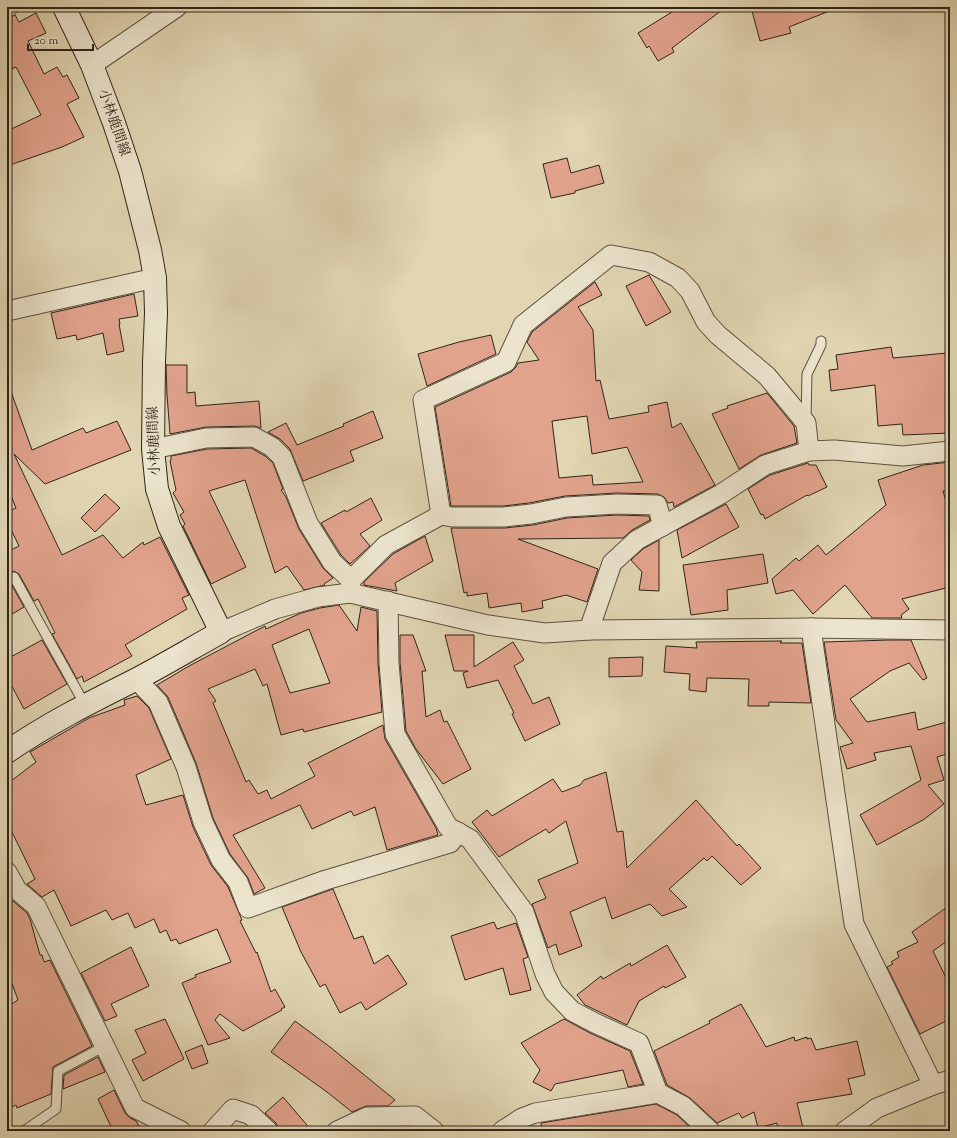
<svg xmlns="http://www.w3.org/2000/svg" width="957" height="1138" viewBox="0 0 957 1138" font-family="'Sorts Mill Goudy','Noto Serif JP',serif">
<style>
.building{fill:#e2a38d;stroke:#2f2419;fill-rule:evenodd}
.lines{fill:none;stroke-linecap:round;stroke-linejoin:round}
.lane-casing{stroke:#5c503f;stroke-width:11}
.street-casing{stroke:#5c503f;stroke-width:21}
.secondary-casing{stroke:#2f2419;stroke-width:24}
.lane{stroke:#ece4cd;stroke-width:9}
.street{stroke:#ece4cd;stroke-width:19}
.secondary{stroke:#ece4cd;stroke-width:22}
.labels{text-anchor:middle;dominant-baseline:central;stroke-width:3;stroke-linejoin:round;paint-order:stroke}
.street-label{font-size:14px;fill:#2f2419;stroke:#ece4cd}
</style>
<rect width="100%" height="100%" fill="#e1d5b2"/>
<filter id="stains"><feTurbulence type="fractalNoise" baseFrequency=".005" numOctaves="4"/><feColorMatrix values="0 0 0 0 .2 0 0 0 0 .09 0 0 0 0 .02 0 0 0 .5 -.17"/></filter>
<radialGradient id="worn" r=".72"><stop offset=".6" stop-color="#630" stop-opacity="0"/><stop offset="1" stop-color="#630" stop-opacity=".3"/></radialGradient>
<g class="building">
<path d="M680,7H726L672,48L674,52L658,61L649,46L647,48L638,33Z"/>
<path d="M751,7H836L837,8L789,27L791,33L760,41Z"/>
<path d="M36,13L46,33L28,41L44,74L57,67L63,77L67,75L79,98L67,104L84,137L62,147L7,166V131L41,115L16,67L7,71V18L15,15L19,22Z"/>
<path d="M567,158L571,173L599,165L604,183L575,191V193L551,198L543,164Z"/>
<path d="M649,275L671,312L646,326L626,286Z"/>
<path d="M595,282L602,295L578,307L593,330L596,381L600,380L609,419L649,412L648,406L667,402L672,428L681,423L715,485L674,507L673,502L668,503L664,497L658,494L617,493L565,496L529,503L503,506H451L435,407L511,372L516,367L518,363L539,360L527,342L532,332ZM587,416L592,454L627,447L643,482L593,485L592,475L559,478L552,421Z"/>
<path d="M134,294L138,316L119,319L120,324H119L124,351L107,355L103,333L77,340L76,335L57,339L51,313Z"/>
<path d="M491,335L496,354L427,386L418,354L459,342Z"/>
<path d="M891,347L893,358L947,353L949,370H950V433L903,435L902,424L878,426L875,385L831,391L829,370L838,369L836,355Z"/>
<path d="M166,365H187V393L195,392L196,406L259,401L261,428L254,426L206,427L170,434L167,395Z"/>
<path d="M7,386H9L32,450L83,428L86,433L117,421L131,450L45,484L14,454L62,555L103,535L123,558L143,542L144,545L160,537L189,595L182,598L187,609L125,645L132,656L84,682L82,676L77,679L52,634L55,633L38,599L34,601L19,574L14,571L9,574V580L24,607L7,617V552L19,546L7,521V512L16,508L7,486Z"/>
<path d="M767,393L794,426L797,443L761,455L739,469L712,414L728,408L727,406Z"/>
<path d="M373,411L383,438L350,451L354,461L303,481L290,449L280,439L268,432L286,423L297,445L344,426L343,424Z"/>
<path d="M251,448L265,456L273,463L283,489L281,490L286,497L299,529L323,568L333,578L324,584L325,585L304,590L287,566L275,573L245,480L209,491L246,567L211,584L183,526L185,524L180,515L184,512L173,493L176,490L170,461L171,460V456L207,449Z"/>
<path d="M950,462V491H943L950,515V587L902,599L909,609L901,615L902,618H872L845,585L813,614L793,590L776,594L772,579L796,558L799,561L818,545L826,555L886,505L878,480L923,465Z"/>
<path d="M808,463L809,465H816L827,487L808,496L807,495L765,519L763,514L761,515L748,489L770,475Z"/>
<path d="M105,494L120,508L95,532L81,518Z"/>
<path d="M371,498L382,520L360,534L370,546L350,564L341,555L321,523L345,510L346,512Z"/>
<path d="M726,504L739,527L682,558L677,530Z"/>
<path d="M617,515L649,516L650,520L632,530L623,538L518,539L598,569L587,602L566,595L542,601L543,608L522,612L521,603L489,608L487,593L467,596V592L464,593L451,528H505L533,525L567,518Z"/>
<path d="M425,536L433,561L395,583L397,591L364,585V582L393,554Z"/>
<path d="M659,540V591L639,590L642,572L631,560L643,549Z"/>
<path d="M763,554L768,583L727,590L728,610L691,615L683,565Z"/>
<path d="M339,605L357,631L361,607L377,611L378,663L382,712L304,732L303,729L281,735L267,684L263,686L255,669L208,689L216,701L213,703L246,782L249,780L258,794L267,790L271,799L315,776L308,763L383,725L385,739L436,828L438,835L387,850L375,807L354,816L351,811L312,829L300,805L233,835L265,888L254,894L248,878L230,854L213,818L196,763L168,697L157,685L189,666L265,626L266,629L301,613L320,608ZM309,629L330,683L290,693L272,645Z"/>
<path d="M400,635H413L426,671H422L426,717L440,710L444,722L447,721L471,769L443,784L416,749L406,731L400,662Z"/>
<path d="M445,635H474V667L513,642L524,660L514,666L533,704L549,697L560,724L525,741L512,714L514,713L498,680L467,688L463,673L468,671H454Z"/>
<path d="M42,640L67,684L24,709L7,677V659Z"/>
<path d="M890,640H911L927,678L923,680L909,663L890,671L850,699L867,722L915,712L918,730L950,721V753L937,757L944,780L928,785L944,804L923,820L877,845L860,815L921,780L911,746L874,753L876,760L847,769L840,747L853,743L836,720L824,642Z"/>
<path d="M782,641L780,643H802L811,703L769,702V706H748L749,679L707,678L706,692L689,690L690,674L664,672L666,646L697,648L696,642Z"/>
<path d="M643,657L642,676L609,677V658Z"/>
<path d="M137,696L149,708L171,759L136,775L146,805L183,795L193,827L211,865L228,887L242,920L240,921L256,953L257,952L271,992L275,989L285,1007L281,1009L282,1010L243,1031L220,1014L215,1020L230,1038L208,1045L182,983L196,977L195,975L231,962L217,929L179,944L176,939L171,941L166,930L160,933L154,919L135,928L128,913L112,920L106,910L71,926L54,890L42,897L27,884L35,879L7,822V784L36,762L30,752L89,718L125,705L124,700Z"/>
<path d="M606,772L617,832L623,831L627,868L696,800L737,846L739,844L761,868L741,885L712,856L707,861L704,858L669,889L687,907L662,916L650,904L612,919L605,897L570,912L582,946L559,955L556,944L548,948L532,904L546,898L538,880L578,863L566,821L549,833L546,829L499,857L472,822L487,810L492,816L553,779L562,792L580,785L584,780Z"/>
<path d="M333,889L354,939L363,936L374,964L388,955L407,984L366,1010L361,1002L340,1013L325,984L320,987L301,952L282,907Z"/>
<path d="M13,901L27,913L30,919L40,955H42L44,962L50,960L92,1046L53,1067L51,1094L17,1108L16,1105L7,1109V1007L18,1000L7,970V903Z"/>
<path d="M950,905V939L933,951L950,986V1019L920,1034L887,967L893,964L891,962L899,957L897,952L918,942L912,932Z"/>
<path d="M494,922L497,929L516,923L528,957L523,959L531,990L510,995L503,968L465,980L451,936Z"/>
<path d="M667,945L686,977L665,988L664,986L639,1001L627,1025L585,1005L577,995L601,976L603,979L630,963L631,966Z"/>
<path d="M131,947L149,986L111,1004L117,1016L105,1021L81,973Z"/>
<path d="M741,1004L766,1047L794,1037L795,1041L807,1037V1039L811,1038L816,1050L857,1041L865,1075L848,1079L852,1094L797,1103L803,1128L791,1131H778L777,1123L758,1128L754,1112L742,1118L739,1113L717,1123L690,1098L667,1085L654,1051L710,1023L709,1021Z"/>
<path d="M165,1019L184,1059L143,1081L132,1060L146,1053L135,1030Z"/>
<path d="M564,1019L590,1033L630,1051L643,1084L628,1087L623,1070L555,1084L551,1091L533,1082L540,1070L521,1043Z"/>
<path d="M295,1021L330,1047L395,1100L388,1106H366L352,1112L327,1092L271,1052Z"/>
<path d="M202,1045L208,1063L192,1069L185,1052Z"/>
<path d="M98,1057L105,1072L63,1089L64,1075Z"/>
<path d="M114,1090L125,1113L130,1118L136,1121L142,1131H113L98,1099Z"/>
<path d="M283,1097L312,1131L279,1130L276,1123L265,1113Z"/>
<path d="M656,1104L677,1115L694,1131H542L541,1123Z"/>
</g>
<g class="lines">
<g class="lane-casing">
<g id="lane">
<path d="M806,419L807,374L821,345V341"/>
<path d="M14,577L85,705"/>
<path d="M24,1131L56,1109L58,1071L105,1046"/>
</g>
</g>
<g class="street-casing">
<g id="street">
<path d="M7,7H8"/>
<path d="M92,65L177,7"/>
<path d="M7,311L155,278"/>
<path d="M153,449L206,438L254,437L272,447L282,457L308,523L332,562L351,580"/>
<path d="M441,515L423,400L506,362L523,325L611,255L649,262L678,278L690,291L706,322L718,335L767,376L806,423L809,451"/>
<path d="M350,593L351,580L386,545L441,515L452,517H504L531,514L566,507L617,504L657,505L663,526"/>
<path d="M388,601L389,663L395,734L448,827L470,839L524,912L545,974L554,992L572,1011L595,1023L639,1043L658,1093"/>
<path d="M811,628L854,924L933,1085"/>
<path d="M589,630L612,563L637,540L721,494L765,465L809,451L834,450L903,456L950,451"/>
<path d="M221,632L275,609L318,597L350,593L488,625L545,633L589,630L811,628L950,630"/>
<path d="M136,679L158,702L186,767L203,822L221,860L238,882L248,908L326,880L450,843L458,832"/>
<path d="M7,872L17,890L36,906L135,1108L181,1131"/>
<path d="M213,1131L233,1109L251,1115L268,1131"/>
<path d="M337,1131L367,1117L415,1116L434,1131"/>
<path d="M502,1131L522,1118L535,1113L658,1093L683,1106L710,1131"/>
<path d="M845,1131L877,1108L933,1085L950,1080"/>
</g>
</g>
<g class="secondary-casing">
<path id="secondary" d="M7,752C47,724 91,702 135,680C164,665 192,648 221,632L169,526L157,489L153,449L154,362L156,313L155,278L150,250L130,171L114,123L92,65L64,7"/>
</g>
<use href="#lane" class="lane"/>
<use href="#street" class="street"/>
<use href="#secondary" class="secondary"/>
</g>
<g class="labels">
<g class="street-label">
<text transform="translate(113 123) rotate(71)">小林鹿間線</text>
<text transform="translate(155 441) rotate(-92)">小林鹿間線</text>
</g>
</g>
<rect width="957" height="1138" fill="none" stroke="#e1d5b2" stroke-width="24"/>
<rect x="8" y="8" width="941" height="1122" fill="none" stroke="#2f2419" stroke-width="2"/>
<rect x="12" y="12" width="933" height="1114" fill="none" stroke="#2f2419"/>
<path d="M28 44v6h65v-6" fill="none" stroke="#2f2419" stroke-width="2"/>
<text x="34" y="44" font-size="12" fill="#2f2419" stroke="#ece4cd" stroke-width="3" paint-order="stroke">20 m</text>
<rect width="100%" height="100%" filter="url(#stains)"/>
<rect width="100%" height="100%" fill="url(#worn)"/>
</svg>
